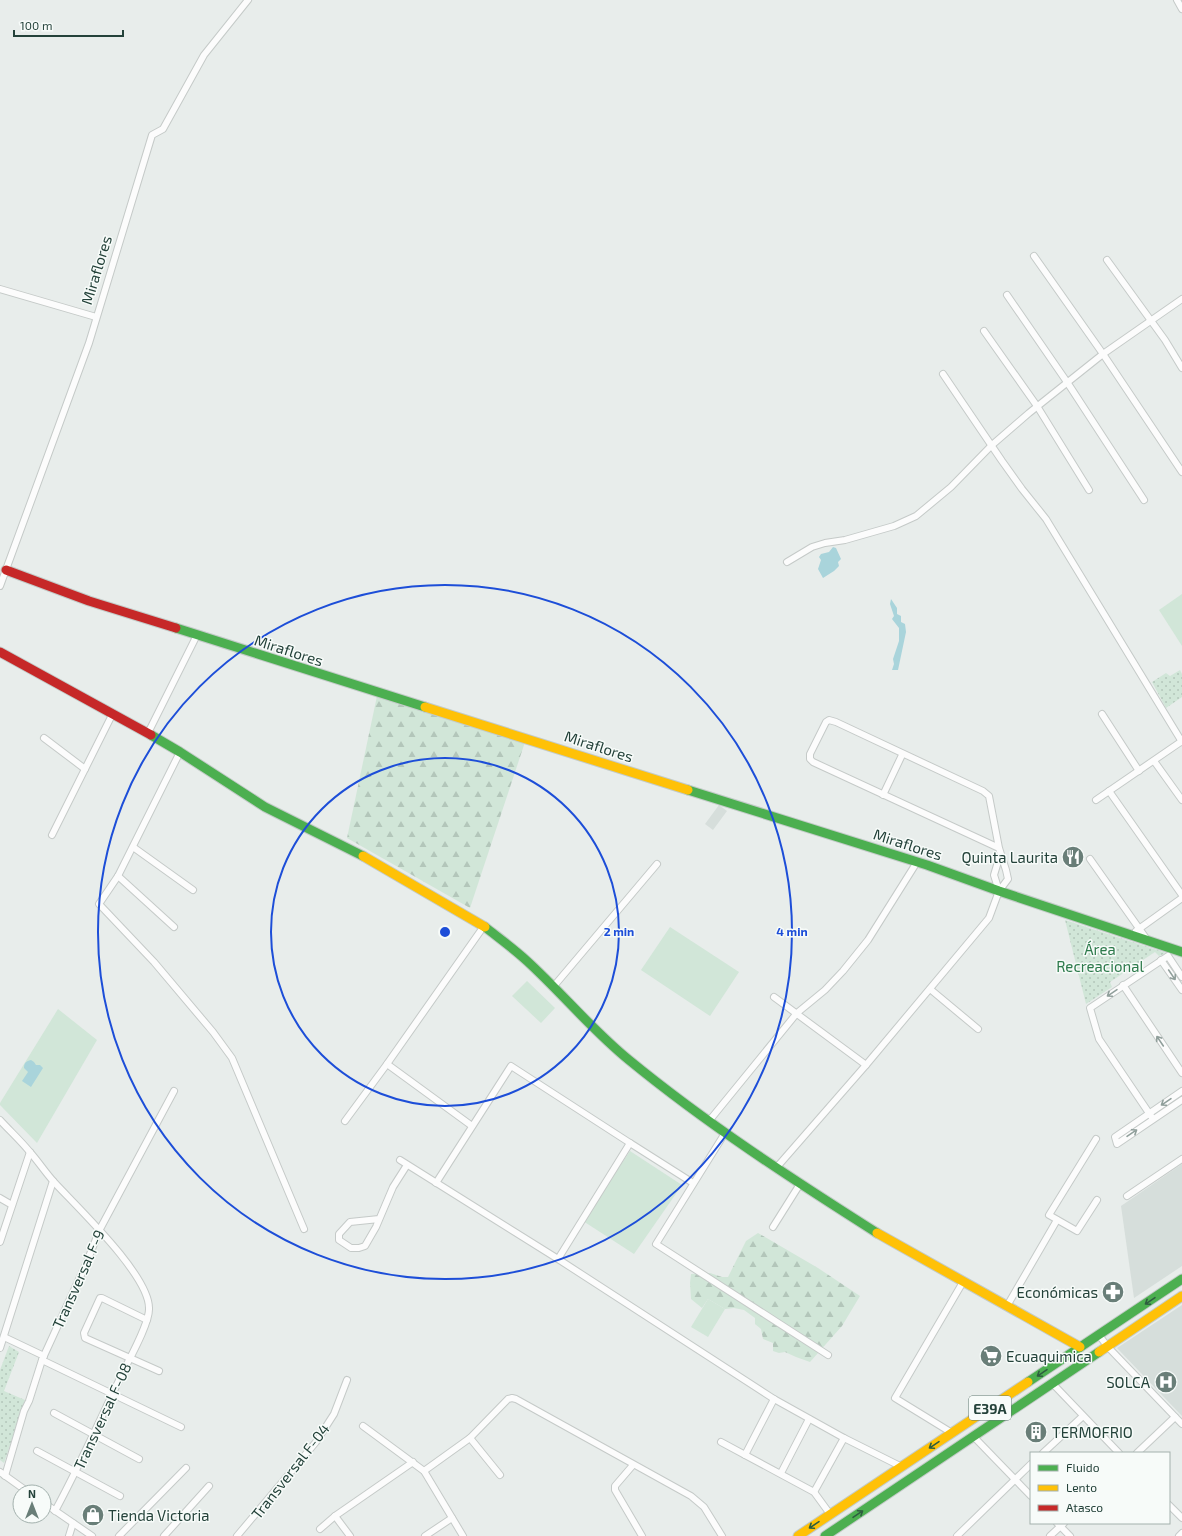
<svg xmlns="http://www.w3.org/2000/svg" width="1182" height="1536" viewBox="0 0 1182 1536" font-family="'Exo 2',sans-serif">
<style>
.built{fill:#d6dedb}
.grass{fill:url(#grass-dots)}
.forest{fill:url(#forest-firs)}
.pitch{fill:#d1e6d8}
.water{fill:#a9d4db}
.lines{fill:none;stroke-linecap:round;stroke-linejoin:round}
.street-casing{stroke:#c5cac8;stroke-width:8}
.fast-casing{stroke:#c3cbc8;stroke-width:11}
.slow-casing{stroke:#c3cbc8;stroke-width:11}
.jam-casing{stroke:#c3cbc8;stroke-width:11}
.street{stroke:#fcfcfc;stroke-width:6}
.fast{stroke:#4caf50;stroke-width:9}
.slow{stroke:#ffc107;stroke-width:9}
.jam{stroke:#c62828;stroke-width:9}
.oneway{stroke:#909f9b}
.oneway2{stroke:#2e5d40}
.ring{fill:none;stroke:#1d4ed8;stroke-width:2}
.labels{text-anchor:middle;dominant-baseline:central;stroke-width:3;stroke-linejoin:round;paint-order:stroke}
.shield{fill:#f7fbf9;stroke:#637a73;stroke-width:1}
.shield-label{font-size:14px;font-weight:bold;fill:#24423a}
.street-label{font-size:15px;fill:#24423a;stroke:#f7fbf9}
.poi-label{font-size:15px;fill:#24423a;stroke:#f7fbf9;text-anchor:end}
.park-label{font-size:15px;fill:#2d7a4b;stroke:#f7fbf9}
.centre{fill:#1d4ed8;stroke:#f7fbf9;stroke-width:2}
.ring-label{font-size:12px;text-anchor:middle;font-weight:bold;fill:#1d4ed8;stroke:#f7fbf9;stroke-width:3;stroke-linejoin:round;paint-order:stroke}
</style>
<defs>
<pattern id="grass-dots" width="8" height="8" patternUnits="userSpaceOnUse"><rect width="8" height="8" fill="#d1e6d8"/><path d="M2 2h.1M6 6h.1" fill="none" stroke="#b3c6ba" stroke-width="1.8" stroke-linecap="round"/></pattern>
<pattern id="forest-firs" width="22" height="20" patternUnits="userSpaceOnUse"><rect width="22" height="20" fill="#d1e6d8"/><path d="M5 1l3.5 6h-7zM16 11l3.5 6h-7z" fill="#b3c6ba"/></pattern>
</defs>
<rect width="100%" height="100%" fill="#e8edeb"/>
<g class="built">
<path d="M719,805L727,811L713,830L705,824Z"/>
<path d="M1182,1164V1266L1134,1298L1121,1206Z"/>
<path d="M1182,1305V1416L1117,1348Z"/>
</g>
<g class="grass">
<path d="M1180,670L1182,674V697L1166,708L1152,682L1166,673L1170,676Z"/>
<path d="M1065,920L1166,953L1159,956L1155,952L1110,982L1112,987L1086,1004Z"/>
<path d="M9,1346L19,1352L4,1391L25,1400L4,1463L0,1460V1370Z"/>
</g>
<g class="forest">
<path d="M377,696L525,742L470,908L347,838Z"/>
<path d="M758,1233L818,1268L860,1296L842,1326L810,1362L796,1357L785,1352L779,1353L773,1351V1343L763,1339L761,1329L755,1324V1318L744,1310L734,1308L725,1309L708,1299L702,1308L691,1299L690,1283L691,1274L710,1273L722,1277H728L746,1241Z"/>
</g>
<g class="pitch">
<path d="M1182,594V646L1159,610Z"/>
<path d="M670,927L739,972L710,1016L641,970Z"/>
<path d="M527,981L555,1008L541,1023L512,996Z"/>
<path d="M58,1009L97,1040L37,1143L0,1105V1103Z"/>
<path d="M630,1151L682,1185L634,1254L583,1221Z"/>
<path d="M708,1299L725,1309L708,1337L691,1327Z"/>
</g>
<g class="water">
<path d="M833,547L836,548L841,559L838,562L839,566L834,571L823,578L818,569L821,560L819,557L821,554L829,552Z"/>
<path d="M891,599L897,608V614L901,616V622L905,624L906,632L898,670H892L894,664L893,659L899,641V628L892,619L894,616L890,604Z"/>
<path d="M31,1060L34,1062L36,1065H40L43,1068L31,1087L22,1081L28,1072L24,1068C24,1063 26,1061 31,1060Z"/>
</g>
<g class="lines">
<g class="street-casing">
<g id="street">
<path d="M1177,0L1182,9"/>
<path d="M1034,256L1103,354L1182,472"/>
<path d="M1107,260L1165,340L1182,368"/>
<path d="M0,289L96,317"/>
<path d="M1007,295L1067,382L1144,500"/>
<path d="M984,331L1037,406L1089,490"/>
<path d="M943,374L1002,461L1022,489L1046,519L1182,742"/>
<path d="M787,562L812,547L825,543L845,540L894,526L916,516L951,487L992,445L1029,413L1103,354L1182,299"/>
<path d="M0,586L89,343L152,135L163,129L204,55L248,0"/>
<path d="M1102,714L1139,771"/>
<path d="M148,733L197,635"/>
<path d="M44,738L85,769"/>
<path d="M180,752L118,876L99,904L154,962L213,1032L232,1058L304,1229"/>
<path d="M1154,761L1182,800"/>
<path d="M1109,791L1182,895"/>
<path d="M883,795L902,755"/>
<path d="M1096,800L1182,741"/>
<path d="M52,835L113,713"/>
<path d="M133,847L193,890"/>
<path d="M1090,859L1148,941"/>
<path d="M118,876L174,927"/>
<path d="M999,891L994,875L1000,855"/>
<path d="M1136,931L1182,898"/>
<path d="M1161,960L1182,990"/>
<path d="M1123,985L1182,1073"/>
<path d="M554,986L657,864"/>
<path d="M930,989L978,1029"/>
<path d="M774,997L866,1065"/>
<path d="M387,1064L472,1126"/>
<path d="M1182,1091L1115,1137L1117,1144L1182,1100"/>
<path d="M1153,1119L1099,1039L1090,1008L1168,956L1182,977"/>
<path d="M0,1120C10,1131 20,1140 29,1151C38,1161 45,1172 54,1182C77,1207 149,1275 149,1308C150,1322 131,1356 124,1370C101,1417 80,1465 55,1511"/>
<path d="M345,1121L387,1064L484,926"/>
<path d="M709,1121L797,1013L825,990L843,971L868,940L917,862"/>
<path d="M725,1133L656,1244L828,1355"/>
<path d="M1096,1139L1049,1215L1077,1231L1097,1200"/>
<path d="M400,1160L558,1259L774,1399L844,1438L902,1467"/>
<path d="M777,1167L866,1065L989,918L999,891L1008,879L1006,870L999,848L989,796L983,791L836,722L829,720L826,722L810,754V759L813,762L999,848"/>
<path d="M436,1183L511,1066L630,1143"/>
<path d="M1127,1196L1182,1159"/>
<path d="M0,1198L12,1205"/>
<path d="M379,1219L350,1222L339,1234V1240L351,1248H359L365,1246L376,1227L393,1187L407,1165"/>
<path d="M773,1227L800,1184"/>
<path d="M0,1242L30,1152"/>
<path d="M558,1259L630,1143L693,1183"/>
<path d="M1007,1306L1057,1220"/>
<path d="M147,1320L102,1298H100L84,1333L85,1338L159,1371"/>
<path d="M1099,1335L1107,1346L1182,1424"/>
<path d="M4,1337L44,1356"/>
<path d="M0,1348L53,1181"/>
<path d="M42,1360L181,1427"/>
<path d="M1052,1383L1119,1453"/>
<path d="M54,1413L139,1459"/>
<path d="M363,1426L424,1471L463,1536"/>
<path d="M952,1433L895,1398L963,1282"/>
<path d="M973,1436L1031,1496"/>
<path d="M470,1438L500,1475"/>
<path d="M721,1442L814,1492L830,1514"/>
<path d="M37,1451L120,1496"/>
<path d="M1043,1453L1083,1416"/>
<path d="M1137,1453L1175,1417"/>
<path d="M745,1455L774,1399"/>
<path d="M633,1465L615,1486V1490L642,1536"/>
<path d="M424,1471L470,1438L508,1399L512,1398L516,1399L691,1496L704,1507L722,1536"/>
<path d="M0,1472L28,1492"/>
<path d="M781,1473L809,1419"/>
<path d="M5,1476L24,1411L29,1401L42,1360L86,1264L100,1229L174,1091"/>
<path d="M814,1492L844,1438"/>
<path d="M44,1503L92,1536"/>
<path d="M1169,1505L1182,1518"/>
<path d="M335,1516L350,1536"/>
<path d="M1057,1523L1070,1536"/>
<path d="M320,1529L335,1516L413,1462"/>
<path d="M69,1536L73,1523"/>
<path d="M119,1536L186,1468"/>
<path d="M164,1536L209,1486"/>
<path d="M237,1536L316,1442L334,1414L347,1380"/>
<path d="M425,1536L452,1518"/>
<path d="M957,1536L1031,1464"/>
<path d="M1050,1536L1064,1523"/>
<path d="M1179,1536L1182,1533"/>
</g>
</g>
<g class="fast-casing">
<g id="fast">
<path d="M176,628L425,707"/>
<path d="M151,735L180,752L265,807L363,856"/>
<path d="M688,790L927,865L999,891L1182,952"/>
<path d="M485,927C499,938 514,949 527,961C562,993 592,1030 629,1060C707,1124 792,1179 877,1233"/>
<path d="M1028,1382L1182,1279"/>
<path d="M825,1536L1099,1352"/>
</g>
</g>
<g class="slow-casing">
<g id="slow">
<path d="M425,707L688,790"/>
<path d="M363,856L485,927"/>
<path d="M877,1233L1080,1347"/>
<path d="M1099,1352L1182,1296"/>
<path d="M798,1536L1028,1382"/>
</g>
</g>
<g class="jam-casing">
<g id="jam">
<path d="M6,570L89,601L176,628"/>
<path d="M0,652L151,735"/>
</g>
</g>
<use href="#street" class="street"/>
<use href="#fast" class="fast"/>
<use href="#slow" class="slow"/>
<use href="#jam" class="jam"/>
</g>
<defs><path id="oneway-shaft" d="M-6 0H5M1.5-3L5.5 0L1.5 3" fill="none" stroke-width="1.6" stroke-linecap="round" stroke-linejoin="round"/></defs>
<g class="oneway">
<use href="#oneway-shaft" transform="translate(1172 975) rotate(56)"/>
<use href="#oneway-shaft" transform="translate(1112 993) rotate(146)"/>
<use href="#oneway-shaft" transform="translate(1160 1041) rotate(-124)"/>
<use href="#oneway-shaft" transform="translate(1166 1102) rotate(146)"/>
<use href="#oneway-shaft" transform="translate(1132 1133) rotate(-34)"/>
</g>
<g class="oneway2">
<use href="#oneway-shaft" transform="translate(1150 1301) rotate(146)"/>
<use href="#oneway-shaft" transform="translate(1042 1373) rotate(146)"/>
<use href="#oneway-shaft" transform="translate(934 1445) rotate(146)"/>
<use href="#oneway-shaft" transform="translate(858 1514) rotate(-34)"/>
<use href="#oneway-shaft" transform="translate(814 1525) rotate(146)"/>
</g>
<g class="ring">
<circle cx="445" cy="932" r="174"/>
<circle cx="445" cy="932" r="347"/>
</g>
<defs>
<g id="restaurant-disc" transform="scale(1.15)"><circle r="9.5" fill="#697e78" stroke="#f7fbf9"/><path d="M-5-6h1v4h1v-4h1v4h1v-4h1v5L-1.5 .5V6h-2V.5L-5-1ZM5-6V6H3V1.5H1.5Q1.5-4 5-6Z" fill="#fff"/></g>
<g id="pharmacy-disc" transform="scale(1.15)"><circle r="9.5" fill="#697e78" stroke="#f7fbf9"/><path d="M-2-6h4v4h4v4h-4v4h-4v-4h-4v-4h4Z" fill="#fff"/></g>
<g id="supermarket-disc" transform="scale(1.15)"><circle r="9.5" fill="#697e78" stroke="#f7fbf9"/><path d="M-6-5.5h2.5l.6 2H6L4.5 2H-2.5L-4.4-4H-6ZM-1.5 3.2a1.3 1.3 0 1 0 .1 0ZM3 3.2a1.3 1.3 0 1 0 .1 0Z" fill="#fff"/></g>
<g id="hospital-disc" transform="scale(1.15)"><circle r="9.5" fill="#697e78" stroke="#f7fbf9"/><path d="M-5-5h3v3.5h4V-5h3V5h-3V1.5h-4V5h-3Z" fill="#fff"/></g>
<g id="building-disc" transform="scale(1.15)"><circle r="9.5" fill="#697e78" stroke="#f7fbf9"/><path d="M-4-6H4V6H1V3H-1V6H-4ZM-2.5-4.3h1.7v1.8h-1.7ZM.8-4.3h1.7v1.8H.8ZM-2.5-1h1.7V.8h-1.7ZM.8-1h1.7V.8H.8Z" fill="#fff"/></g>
<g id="shop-disc" transform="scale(1.15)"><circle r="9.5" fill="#697e78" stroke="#f7fbf9"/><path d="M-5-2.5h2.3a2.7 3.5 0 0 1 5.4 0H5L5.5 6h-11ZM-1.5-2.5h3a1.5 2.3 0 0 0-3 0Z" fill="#fff"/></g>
</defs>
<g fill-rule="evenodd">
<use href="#restaurant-disc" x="1073" y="857"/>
<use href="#pharmacy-disc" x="1113" y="1292"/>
<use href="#supermarket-disc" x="991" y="1356"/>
<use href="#hospital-disc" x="1166" y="1382"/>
<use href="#building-disc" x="1036" y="1432"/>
<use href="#shop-disc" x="93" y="1515"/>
</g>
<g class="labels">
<rect class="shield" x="969" y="1396" width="42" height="24" rx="3"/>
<g class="shield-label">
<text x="990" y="1408">E39A</text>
</g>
<g class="street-label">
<text transform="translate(96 270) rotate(-73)">Miraflores</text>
<text transform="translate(289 650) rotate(18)">Miraflores</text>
<text transform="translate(599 746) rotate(18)">Miraflores</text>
<text transform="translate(908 844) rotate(18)">Miraflores</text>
<text transform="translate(78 1279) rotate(-66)">Transversal F-9</text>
<text transform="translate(102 1416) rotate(-65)">Transversal F-08</text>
<text transform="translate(290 1471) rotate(-52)">Transversal F-04</text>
</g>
<g class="poi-label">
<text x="1058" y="857">Quinta Laurita</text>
<text x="1098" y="1292">Económicas</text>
<text x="1006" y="1356" text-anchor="start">Ecuaquimica</text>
<text x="1150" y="1382">SOLCA</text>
<text x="1052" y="1432" text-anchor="start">TERMOFRIO</text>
<text x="108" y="1515" text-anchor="start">Tienda Victoria</text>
</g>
<g class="park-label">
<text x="1100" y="949">Área<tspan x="1100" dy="17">Recreacional</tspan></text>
</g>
</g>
<circle cx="445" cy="932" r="6" class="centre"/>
<g class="ring-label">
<text x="619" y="936">2 min</text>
<text x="792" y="936">4 min</text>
</g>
<rect x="1030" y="1452" width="140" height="72" fill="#f7fbf9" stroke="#a3b1ad"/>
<rect x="1038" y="1465" width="20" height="6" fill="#4caf50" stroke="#a3b1ad"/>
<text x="1066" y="1472" font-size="12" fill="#24423a">Fluido</text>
<rect x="1038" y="1485" width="20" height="6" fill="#ffc107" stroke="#a3b1ad"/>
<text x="1066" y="1492" font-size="12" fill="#24423a">Lento</text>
<rect x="1038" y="1505" width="20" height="6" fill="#c62828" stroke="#a3b1ad"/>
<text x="1066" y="1512" font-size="12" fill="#24423a">Atasco</text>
<g transform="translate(32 1504)"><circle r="19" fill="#f7fbf9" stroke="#a3b1ad"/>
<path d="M0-3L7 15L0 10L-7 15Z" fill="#697e78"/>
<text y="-6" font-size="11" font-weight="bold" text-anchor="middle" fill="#24423a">N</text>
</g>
<path d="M14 30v6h109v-6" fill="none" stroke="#24423a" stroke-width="2"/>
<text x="20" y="30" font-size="12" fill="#24423a" stroke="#f7fbf9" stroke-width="3" paint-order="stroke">100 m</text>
</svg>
